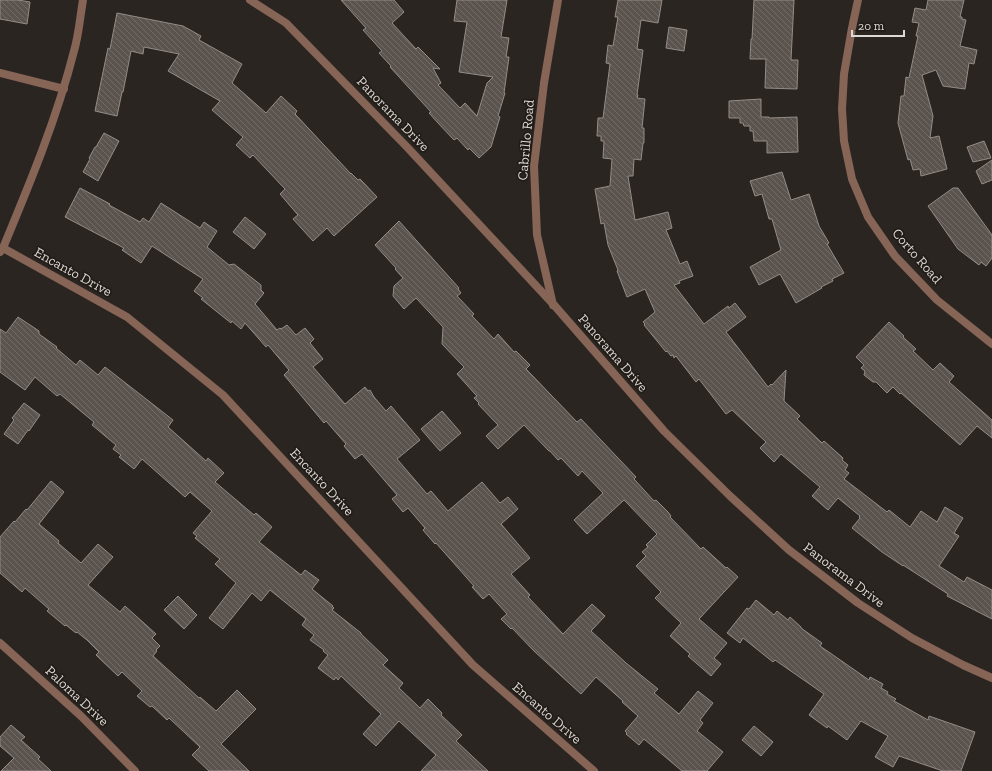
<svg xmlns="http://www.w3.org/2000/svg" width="992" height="771" viewBox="0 0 992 771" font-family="'Zilla Slab',serif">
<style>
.building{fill:url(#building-back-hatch);stroke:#948c86}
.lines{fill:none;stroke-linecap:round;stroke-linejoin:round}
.street{stroke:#866456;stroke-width:8}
.labels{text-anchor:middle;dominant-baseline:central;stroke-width:3.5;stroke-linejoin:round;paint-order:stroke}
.street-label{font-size:14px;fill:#dcd8d5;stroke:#221c17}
</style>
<defs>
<pattern id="building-back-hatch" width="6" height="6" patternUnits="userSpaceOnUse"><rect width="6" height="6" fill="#5a534e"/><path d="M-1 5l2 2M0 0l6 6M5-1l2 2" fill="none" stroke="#716b67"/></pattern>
</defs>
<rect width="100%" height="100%" fill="#2b2521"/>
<g class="building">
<path d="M0,0H18L30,2L27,24L0,19Z"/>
<path d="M341,0H394L404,12L392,23L416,49L418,47L440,69L433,68L441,83L438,85L460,108L465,103L477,116L487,83L493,77L459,72L467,22L454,21L457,0H507L501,37L509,38L506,57H509L504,93H505L498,116L500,117L491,147L479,158L469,148L468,150L457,138L454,140L438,123L429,113L431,112L390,67L391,66L379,53L382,51L363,30L366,28Z"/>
<path d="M618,0H662L658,23L641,20L637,49L643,50L637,95H638L637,98L645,99L642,128H644V143H643L641,160L634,159L633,176H628L635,220L668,212L672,228L666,230L680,264L687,261L693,276L679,281L680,283L674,285L704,324L728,306L729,308L735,303L746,317L726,332L768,387L771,384L772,385L786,370L784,401L800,416L797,419L822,443L824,441L843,458L842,460L848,465L845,470L849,473L844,479L887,512L889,510L910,527L921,511L937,522L945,507L963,518L954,533L959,536L939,566L964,582L967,577L992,590V619L947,596L948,594L903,565V566L882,552L852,528L860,518L859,517L860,516L838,498L828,510L812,496L820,487L781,454L774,462L760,448L766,442L732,410L726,414L699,379L696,382L676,356L674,358L673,355L671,356L667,351L666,352L644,325L645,324L643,322L655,312L645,289L627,297L617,271L618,270L608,245L604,223L601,224L595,189L610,186L612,159L603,158L604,141H601V136H597L598,118H603L610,64L606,63L608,45L613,46L618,17H615Z"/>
<path d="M754,0H794L791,60H798L797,89L765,88L766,59H750L751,39H752Z"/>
<path d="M928,0H964L960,17H962V19L966,20L960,46L977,50L974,64L969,63L965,89L943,86L936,70L922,75L933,116L930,138L939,136L947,169L921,176L920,169L913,170L910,159L908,160L898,123L901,96H904L906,77L909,78L918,36H916L919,23L912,22L915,8L926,10Z"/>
<path d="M117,13L183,26L201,36L199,40L242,64L232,83L266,113L281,96L297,111L295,114L351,174V173L358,180L360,179L377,197L334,236L327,228L313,241L293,219L298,215L280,194L285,189L253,155L250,158L236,145L243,137L212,110L220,101L168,71L179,54L144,47L143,54L131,51L123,92H122L117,116L95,111L108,48L110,49Z"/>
<path d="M669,27L687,30L684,51L666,48Z"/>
<path d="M761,99V117H769V118L797,117L798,152L767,153V141H754L753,131H750V126H744L743,123H740V118H729V101Z"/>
<path d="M104,133L119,141L98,181L83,172L90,159L89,158L95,147H96Z"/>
<path d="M984,141L991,158L973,162L967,147Z"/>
<path d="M992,160V180L982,184L976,171Z"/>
<path d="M782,172L791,200L809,194L819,226L829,243L827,244L844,273L832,279L833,281L821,287L822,288L796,303L780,274L759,285L750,267L781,250L772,219H769L762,194L755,196L750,181Z"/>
<path d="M80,188L110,204L109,205L140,222L143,218L149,222L161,203L200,228L204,222L217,231L207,247L229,265L234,264L261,285V290L264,293L255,304L277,330L280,328L281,329L287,325L296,335L305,328L314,339L310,343L323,359L313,367L345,404L365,387L368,391L370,390L374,397L386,411L391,406L420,440L397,459L427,494L431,491L448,511L482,482L500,503L508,497L518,509L501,524L530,558L511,574L530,595L528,597L563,634L592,604L605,616L591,631L626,663L658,689L654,693L679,714L698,691L713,703L700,720L703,723L697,731L723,752L707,771H682L644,739L639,745L626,734L627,733L625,731L638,716L622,702L623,701L596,677L581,694L534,651L512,628L511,629L501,619L507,614L489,594L483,599L472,587L474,586L436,543L435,544L423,530L425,528L408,508L403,512L392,499L397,495L362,454L355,459L344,446L346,444L326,421L324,423L284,375L289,370L268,345L266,347L245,323L241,329L232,321L231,323L201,299L203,298L194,291L203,279L152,246L141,263L122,250L124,248L65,217Z"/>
<path d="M953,188H958L992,235V258L986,266L981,262L979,265L958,249L928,206Z"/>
<path d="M245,217L266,234L254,249L233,232Z"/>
<path d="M399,221L459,288L458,289L461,293L457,296L474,314L472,316L494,339L498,334L514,352L516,351L530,365L526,369L577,422L581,419L636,477L634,479L654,501L656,500L668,512L671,516L670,517L701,549L703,547L726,568L727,567L738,577L699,619L727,643L714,658L721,664L711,676L688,656L690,654L670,636L681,623L655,598L661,592L636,566L646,556L642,552L648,547L646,545L657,534L624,500L587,534L574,520L603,493L582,471L578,476L561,458L558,460L550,451H549L524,425L498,449L486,436L498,425L478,404L479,403L474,398L477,396L475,394L457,374L464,367L442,344L443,327L416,298L404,309L393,296L394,286L403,278L395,269L396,268L375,245Z"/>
<path d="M18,317L39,331V334L57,347L56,348L76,365L80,360L98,375L105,367L173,420L168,427L206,461L208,458L224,473L215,482L254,515L256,513L272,527L259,542L301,575L305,570L319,580L312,589L333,606H332L334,608L332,610L361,633V634L388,660L383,665L403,683L399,688L420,708L428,699L442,713L441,715L462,735L456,741L488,771H421L436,755L399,721L376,746L363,734L381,714L341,676L338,680L336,677L334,680L318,668L328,655L323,651L324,650L310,640L314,635L302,625L306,619L270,590L261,601L252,593L223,629L209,618L236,583L215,564L220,559L195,538L197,536L193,533L212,511L190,492L185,497L142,459L134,469L119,457L121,455L113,449L116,445L92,425L94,422L60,394L57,396L35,377L25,390L0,372V329L6,333Z"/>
<path d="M889,322L904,336L903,337L916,349L913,351L933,370L940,363L954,376L949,382L992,420V438L977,426L960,445L901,393L900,394L893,387L887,393L876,382H873L864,375L865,371L861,368L864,365L856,357Z"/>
<path d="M24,403L40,415L29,431L28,430L18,444L4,434L14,420L12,418Z"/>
<path d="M442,411L461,433L440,451L421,429Z"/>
<path d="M51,481L64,492L39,524L59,541L58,543L81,563L98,544L113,557L88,585L120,612L125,606L156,634L152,638L160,646L156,650L157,651L153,656L199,698L200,697L216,711L237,690L256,709L221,744L249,771H209L192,755L200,747L169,718L167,720L152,706L150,707L137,696L142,691L122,672L118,676L96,655L99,652L87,640L77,632L76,633L66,625L65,626L47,611L49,609L25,588L22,592L0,573V537L14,521L15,522L26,509L27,510Z"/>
<path d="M178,596L197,615L184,629L164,610Z"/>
<path d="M756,600L774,615L777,611L788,620L790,617L801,627V628L822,643L820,646L869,680L870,677L883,684L881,688L888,692L887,694L896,699L894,701L928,720L929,716L975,732L961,771H943L899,756L893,767L875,757L888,736L861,721L847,740L828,726L827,728L809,715L824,694L775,660L773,662L743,638L740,643L727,633L747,608L749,609Z"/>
<path d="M11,725L25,737L21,740L40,757L38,759L51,771H1L14,758L0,746V737Z"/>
<path d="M754,726L773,742L761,756L742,740Z"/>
</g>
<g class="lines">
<g class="street">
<path d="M250,0L286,23L407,147L554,305L664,431L730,496L789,550L858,603L912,638L963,665L992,678"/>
<path d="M858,0L852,28L844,74L842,109L844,141L852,179L868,217L895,256L937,300L992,344"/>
<path d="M0,73L64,89"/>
<path d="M3,248L127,317L223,395L473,665L594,771"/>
<path d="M0,252L3,248C30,183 57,118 74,51C79,34 80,17 83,0"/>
<path d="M553,305L537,235L534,166L544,83L558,0"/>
<path d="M0,643L81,716L135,771"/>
</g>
</g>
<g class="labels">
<g class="street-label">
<text transform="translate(393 114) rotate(46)">Panorama Drive</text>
<text transform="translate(526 140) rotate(-85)">Cabrillo Road</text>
<text transform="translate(917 256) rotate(49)">Corto Road</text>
<text transform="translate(73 272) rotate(29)">Encanto Drive</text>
<text transform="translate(613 353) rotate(49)">Panorama Drive</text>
<text transform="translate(322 482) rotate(47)">Encanto Drive</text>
<text transform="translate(844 575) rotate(37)">Panorama Drive</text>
<text transform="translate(77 696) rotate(43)">Paloma Drive</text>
<text transform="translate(547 713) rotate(41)">Encanto Drive</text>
</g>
</g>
<path d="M852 30v6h52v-6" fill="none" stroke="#dcd8d5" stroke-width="2"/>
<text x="858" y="30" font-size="12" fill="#dcd8d5" stroke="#221c17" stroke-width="3" paint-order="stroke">20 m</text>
</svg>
